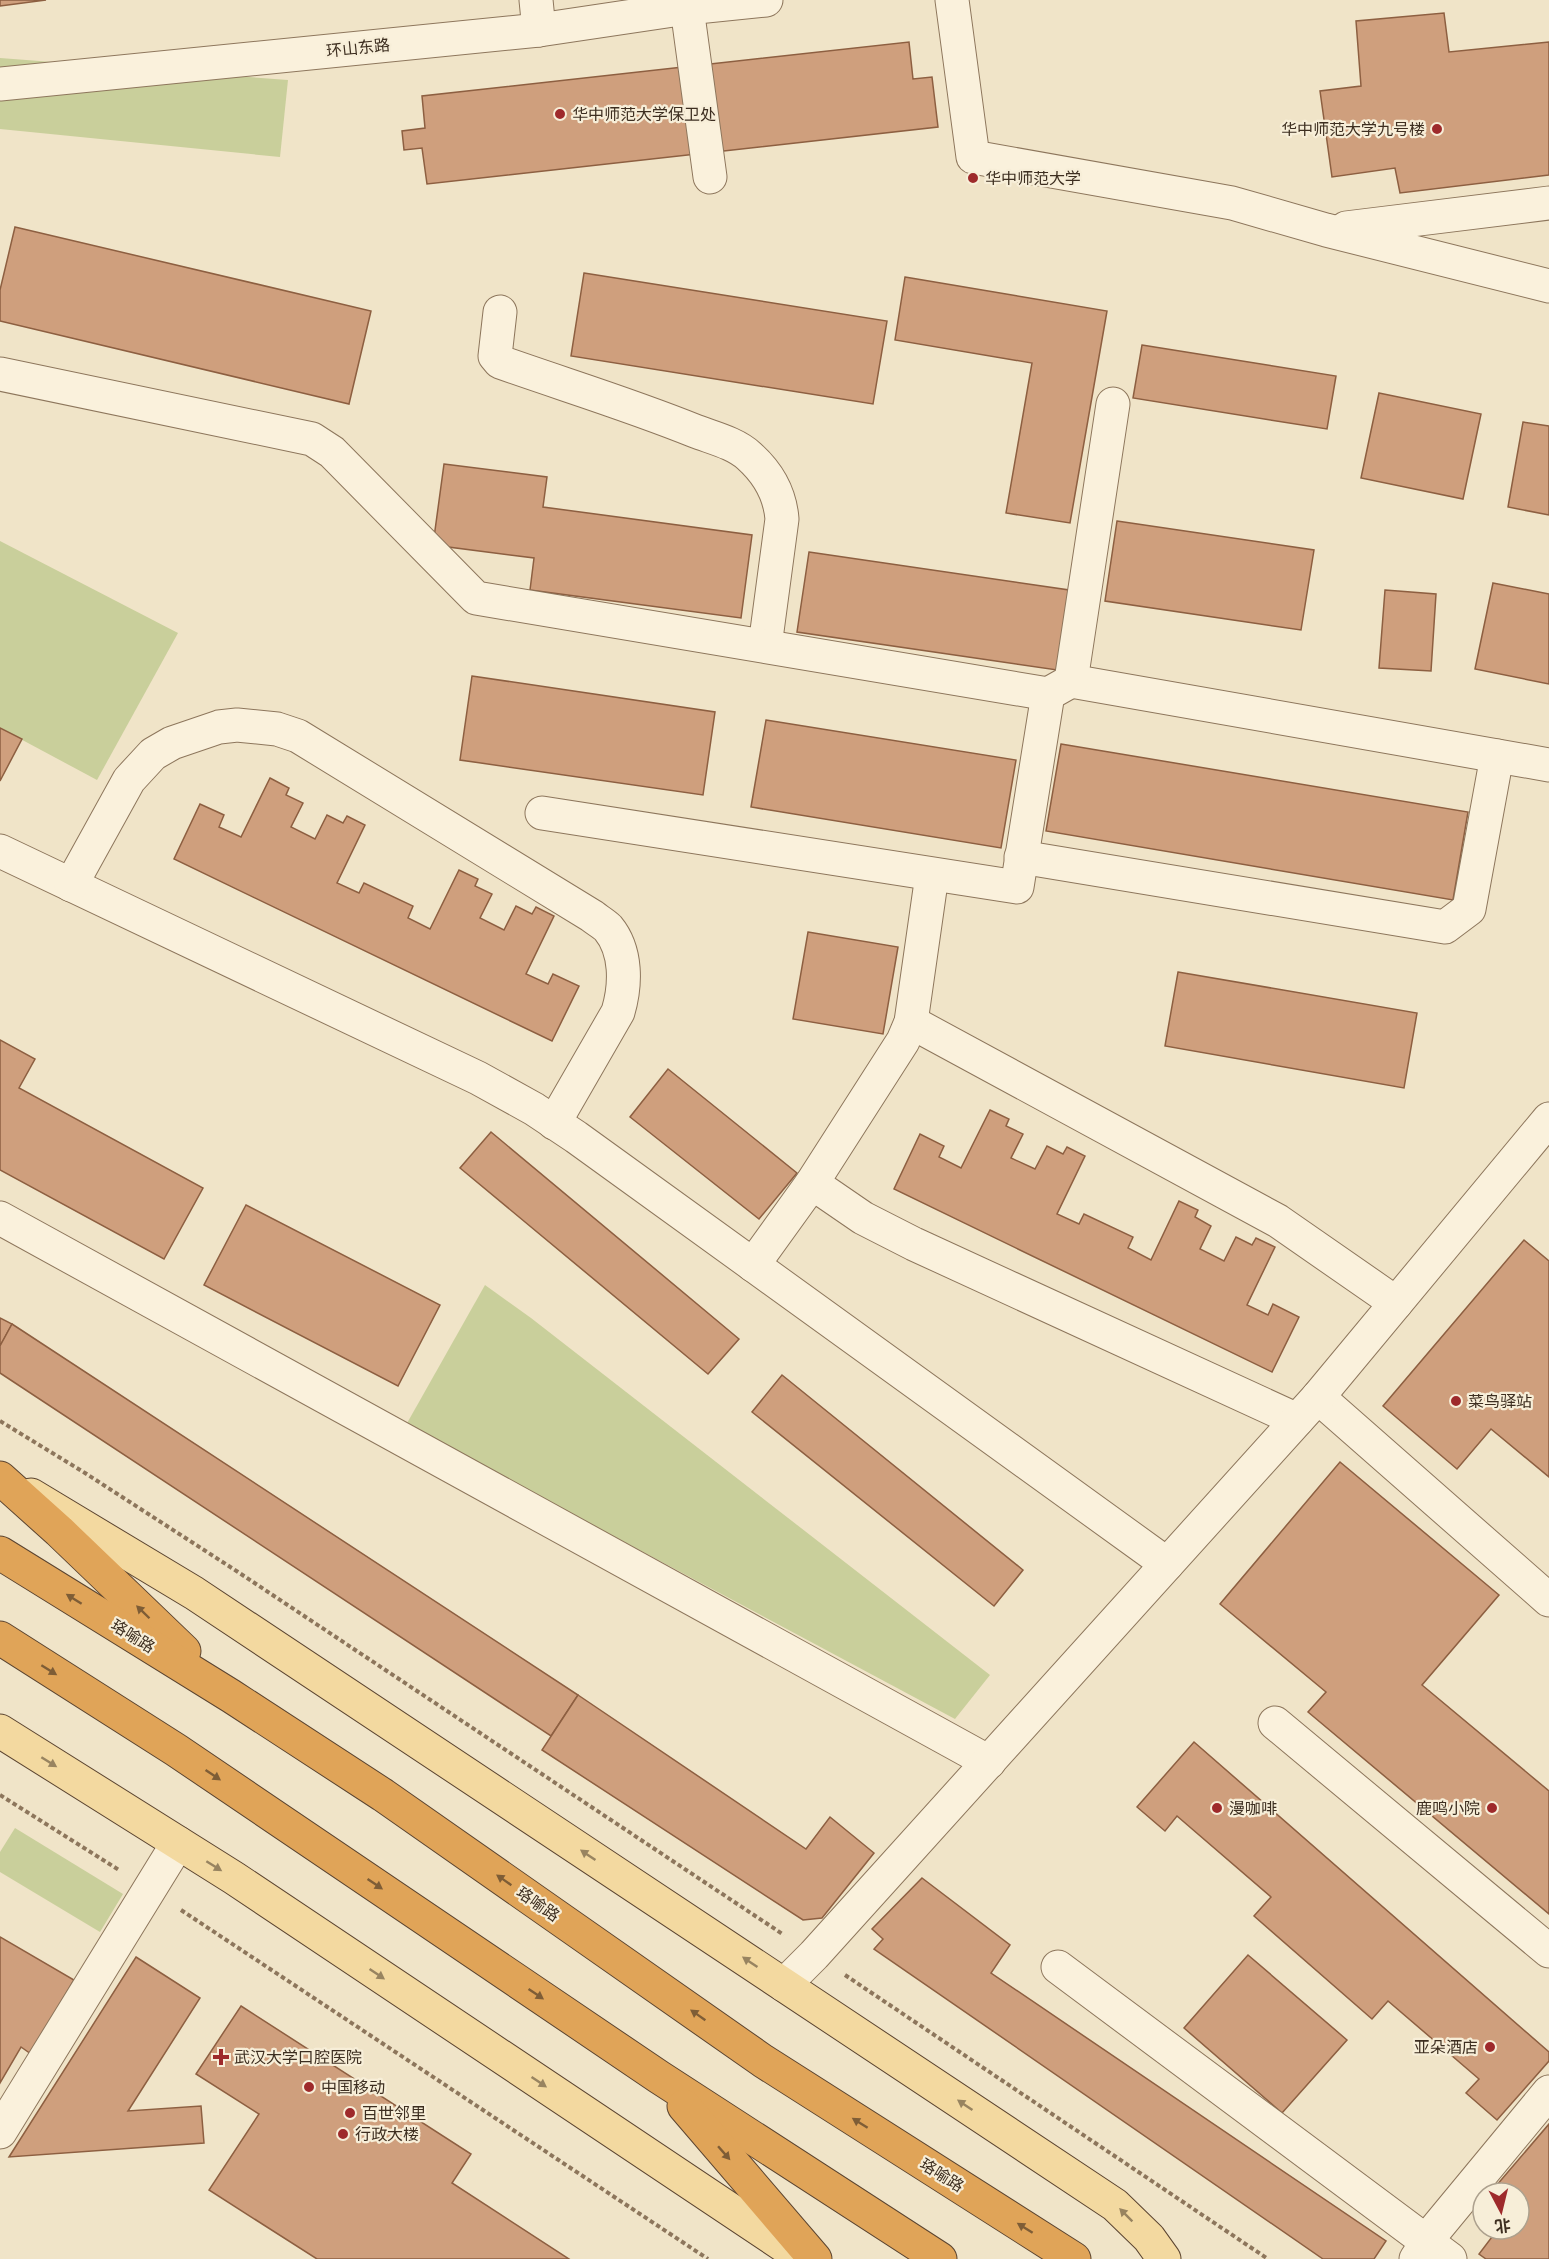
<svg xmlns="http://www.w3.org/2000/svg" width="1549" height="2259" viewBox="0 0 1549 2259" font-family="'Crimson Pro','Noto Sans SC',serif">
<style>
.green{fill:#c9cf9b}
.building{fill:#cf9f7d;stroke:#8d5f41;stroke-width:1.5}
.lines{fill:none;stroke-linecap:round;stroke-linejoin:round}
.minor-casing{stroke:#8d765c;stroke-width:35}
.major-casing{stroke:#5b4430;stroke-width:35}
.highway-casing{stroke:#5b4430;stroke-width:35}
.path{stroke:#8d765c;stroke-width:4;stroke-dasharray:4.5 3;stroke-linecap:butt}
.minor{stroke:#faf1dc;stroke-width:33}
.major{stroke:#f3d9a0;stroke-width:33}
.highway{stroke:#e0a458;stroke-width:33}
.oneway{fill:#7e5d36}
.oneway2{fill:#988460}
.poi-dot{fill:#9e2a2b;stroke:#f7eed8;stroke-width:2}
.labels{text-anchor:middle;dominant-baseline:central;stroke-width:4.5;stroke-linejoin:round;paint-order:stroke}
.street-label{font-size:16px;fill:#3d2e20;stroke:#f7eed8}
.poi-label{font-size:16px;fill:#3d2e20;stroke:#f7eed8;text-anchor:start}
</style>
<rect width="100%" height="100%" fill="#f0e4c8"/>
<g class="green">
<path d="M0,58L288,80L280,157L0,129Z"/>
<path d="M0,541L178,633L97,780L0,728Z"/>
<path d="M485,1285L531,1318L990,1675L955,1719L406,1425Z"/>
<path d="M15,1828L123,1894L100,1932L0,1872V1852Z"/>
</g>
<g class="building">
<path d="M0,0H46L0,6Z"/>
<path d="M1444,13L1449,52L1549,42V175L1400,193L1395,168L1332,177L1320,91L1361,86L1356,21Z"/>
<path d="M909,42L913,79L932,77L938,127L427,184L422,148L404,150L402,131L425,128L422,96Z"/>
<path d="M15,227L371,311L349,404L0,321V290Z"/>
<path d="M584,273L887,321L873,404L571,356Z"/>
<path d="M905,277L1107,311L1070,523L1006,513L1032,363L895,340Z"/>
<path d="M1142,345L1336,376L1327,429L1133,398Z"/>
<path d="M1379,393L1481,414L1463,499L1361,478Z"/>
<path d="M1523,422L1549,426V515L1508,507Z"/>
<path d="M444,464L547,477L543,507L752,535L741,618L530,590L534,558L433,545Z"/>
<path d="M1117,521L1314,550L1301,630L1105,601Z"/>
<path d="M809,552L1069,590L1057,670L797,632Z"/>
<path d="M1493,583L1549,594V684L1475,669Z"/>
<path d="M1385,590L1436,594L1431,671L1379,668Z"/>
<path d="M472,676L715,712L703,795L460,760Z"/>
<path d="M766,720L1016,760L1001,848L751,807Z"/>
<path d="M0,728L22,739L0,781Z"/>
<path d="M1061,744L1468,812L1453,900L1046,831Z"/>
<path d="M270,778L289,788L286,795L303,803L291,827L315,839L327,815L343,823L347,816L365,825L337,883L359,893L364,883L413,906L408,918L430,929L459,870L478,879L475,886L492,894L480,918L504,930L516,906L532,914L536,907L554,916L526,974L548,984L553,974L579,986L552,1041L174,859L200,804L224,815L219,827L241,837Z"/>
<path d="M808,932L898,947L883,1034L793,1019Z"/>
<path d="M1178,972L1417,1013L1404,1088L1165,1046Z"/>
<path d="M0,1040L35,1059L19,1088L203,1188L164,1259L0,1170Z"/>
<path d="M668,1069L797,1173L759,1219L630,1117Z"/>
<path d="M990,1110L1009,1119L1006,1126L1023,1134L1011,1158L1035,1169L1047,1146L1063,1154L1067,1147L1085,1156L1057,1214L1079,1224L1084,1214L1133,1237L1128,1248L1151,1260L1179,1201L1198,1210L1195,1217L1211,1226L1200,1249L1224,1261L1236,1237L1252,1245L1256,1238L1275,1247L1247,1305L1268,1315L1273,1304L1299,1317L1272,1372L894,1189L920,1134L944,1146L939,1157L961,1168Z"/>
<path d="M491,1132L739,1339L708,1374L460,1168Z"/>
<path d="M246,1205L440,1305L398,1386L204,1285Z"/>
<path d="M1524,1240L1549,1261V1477L1491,1429L1457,1469L1383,1406Z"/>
<path d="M0,1318L12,1324L0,1346Z"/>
<path d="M12,1324L578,1695L551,1736L0,1373V1346Z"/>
<path d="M782,1375L1023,1570L994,1606L752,1412Z"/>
<path d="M1340,1462L1499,1595L1422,1685L1549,1791V1914L1308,1712L1326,1692L1220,1604Z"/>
<path d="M578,1695L806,1849L830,1817L874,1853L822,1918L803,1920L542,1750Z"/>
<path d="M1194,1742L1549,2052V2061L1497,2120L1466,2093L1479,2079L1388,2001L1372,2019L1254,1916L1271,1897L1177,1816L1165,1831L1137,1807Z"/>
<path d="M922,1878L1010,1945L991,1973L1386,2241L1374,2259H1323L874,1949L883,1939L872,1929Z"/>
<path d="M0,1937L74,1980L31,2054L21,2047L0,2083Z"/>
<path d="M1248,1955L1347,2040L1282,2113L1184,2028Z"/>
<path d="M136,1957L200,1998L128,2111L201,2106L204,2143L9,2157Z"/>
<path d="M241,2006L471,2154L452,2183L569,2259H317L209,2190L259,2114L196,2074Z"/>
<path d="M1549,2124V2259H1486L1479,2254L1498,2229H1519V2193H1490Z"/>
</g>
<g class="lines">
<g class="minor-casing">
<g id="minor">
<path d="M536,0L539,30"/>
<path d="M952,0L973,157L1232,203L1326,230L1549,286"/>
<path d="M687,8L710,177"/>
<path d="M0,84L539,30L687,8L766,0"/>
<path d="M1346,228L1549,203"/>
<path d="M500,312L495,356L500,362C565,385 631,405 695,431C713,438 735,443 749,456C768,473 780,494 782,519L765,646"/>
<path d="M0,374L312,439L332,452L476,598L1048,694"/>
<path d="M1071,681L1549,765"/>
<path d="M542,813L1017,887L1048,694L1071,681L1113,404"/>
<path d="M0,851L478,1078L534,1109L576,1137L1167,1564"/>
<path d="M1021,857L1445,927L1469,909L1497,756"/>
<path d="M71,885L129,780L153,754L172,743L219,727L237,725L277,729L298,736L592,916C597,920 604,924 608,928C627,951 626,985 618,1012L554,1123"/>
<path d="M911,1022L1278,1221L1396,1303"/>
<path d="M812,1183L863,1218L914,1244L1297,1420"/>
<path d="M0,1218L989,1762"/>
<path d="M753,1265L812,1183L903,1041L911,1022L932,875"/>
<path d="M1318,1397L1549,1600"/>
<path d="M1275,1723L1549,1951"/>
<path d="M1058,1967L1450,2259"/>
<path d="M784,1985L814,1955L1318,1397L1549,1119"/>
<path d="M0,2132L178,1843"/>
<path d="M1416,2259L1435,2230L1549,2092"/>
</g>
</g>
<g class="major-casing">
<g id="major">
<path d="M31,1495L194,1593L1115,2205L1149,2238L1164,2259"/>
<path d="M0,1731L234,1878L804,2259"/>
</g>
</g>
<g class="highway-casing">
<g id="highway">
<path d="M0,1478L59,1531L184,1651"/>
<path d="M0,1553L231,1696L383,1795L763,2061L1074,2259"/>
<path d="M0,1638L176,1750L659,2077L940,2259"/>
<path d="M684,2106L815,2259"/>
</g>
</g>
<g class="path">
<path d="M0,1421L85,1473L238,1572L784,1935"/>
<path d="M0,1795L119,1870"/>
<path d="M181,1910L708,2259"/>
<path d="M845,1975L1268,2259"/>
</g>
<use href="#minor" class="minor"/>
<use href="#major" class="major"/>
<use href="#highway" class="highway"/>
</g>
<defs><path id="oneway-solid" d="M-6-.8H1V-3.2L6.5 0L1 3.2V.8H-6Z" transform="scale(1.5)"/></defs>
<g class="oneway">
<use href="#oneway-solid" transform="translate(74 1599) rotate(-148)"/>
<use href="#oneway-solid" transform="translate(143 1612) rotate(-136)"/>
<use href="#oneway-solid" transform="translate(49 1670) rotate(32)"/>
<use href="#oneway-solid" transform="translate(213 1775) rotate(34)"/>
<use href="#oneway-solid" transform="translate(504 1880) rotate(-145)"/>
<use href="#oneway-solid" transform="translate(375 1884) rotate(34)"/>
<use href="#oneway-solid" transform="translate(536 1994) rotate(34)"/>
<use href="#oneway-solid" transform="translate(698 2015) rotate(-145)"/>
<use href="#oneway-solid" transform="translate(860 2123) rotate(-148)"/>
<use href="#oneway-solid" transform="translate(724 2153) rotate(49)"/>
<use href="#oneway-solid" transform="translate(1025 2228) rotate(-148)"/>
</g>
<g class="oneway2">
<use href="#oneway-solid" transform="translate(49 1762) rotate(32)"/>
<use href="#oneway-solid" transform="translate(588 1855) rotate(-146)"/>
<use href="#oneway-solid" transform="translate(214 1866) rotate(32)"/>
<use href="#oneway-solid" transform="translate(750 1962) rotate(-146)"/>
<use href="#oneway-solid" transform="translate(377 1974) rotate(34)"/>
<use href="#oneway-solid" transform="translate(539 2082) rotate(34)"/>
<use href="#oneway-solid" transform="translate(965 2105) rotate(-146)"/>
<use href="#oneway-solid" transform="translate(1126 2215) rotate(-135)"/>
</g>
<g class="poi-dot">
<circle cx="560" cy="114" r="6"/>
<circle cx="1437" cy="129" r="6"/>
<circle cx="973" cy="178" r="6"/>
<circle cx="1456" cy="1401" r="6"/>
<circle cx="1217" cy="1808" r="6"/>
<circle cx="1492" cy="1808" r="6"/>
<circle cx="1490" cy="2047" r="6"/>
<path d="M218 2048h6v6h6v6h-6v6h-6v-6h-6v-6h6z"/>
<circle cx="309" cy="2087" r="6"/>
<circle cx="350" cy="2113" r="6"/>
<circle cx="343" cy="2134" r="6"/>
</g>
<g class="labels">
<g class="street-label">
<text transform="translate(358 48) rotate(-6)">环山东路</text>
<text transform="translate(133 1636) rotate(32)">珞喻路</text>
<text transform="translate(538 1904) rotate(35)">珞喻路</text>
<text transform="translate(942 2175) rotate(32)">珞喻路</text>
</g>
<g class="poi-label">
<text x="572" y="114">华中师范大学保卫处</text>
<text x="1425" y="129" text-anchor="end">华中师范大学九号楼</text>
<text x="985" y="178">华中师范大学</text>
<text x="1468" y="1401">菜鸟驿站</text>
<text x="1229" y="1808">漫咖啡</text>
<text x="1480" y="1808" text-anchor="end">鹿鸣小院</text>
<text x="1478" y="2047" text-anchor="end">亚朵酒店</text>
<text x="234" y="2057">武汉大学口腔医院</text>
<text x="321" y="2087">中国移动</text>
<text x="362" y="2113">百世邻里</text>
<text x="355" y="2134">行政大楼</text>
</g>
</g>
<g transform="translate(1501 2211) rotate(173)"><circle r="28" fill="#f7eed8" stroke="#ada18e" stroke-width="1.5"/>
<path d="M0-4.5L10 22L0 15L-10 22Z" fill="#9e2a2b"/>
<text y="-9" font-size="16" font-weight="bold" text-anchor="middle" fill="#3d2e20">北</text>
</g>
</svg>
